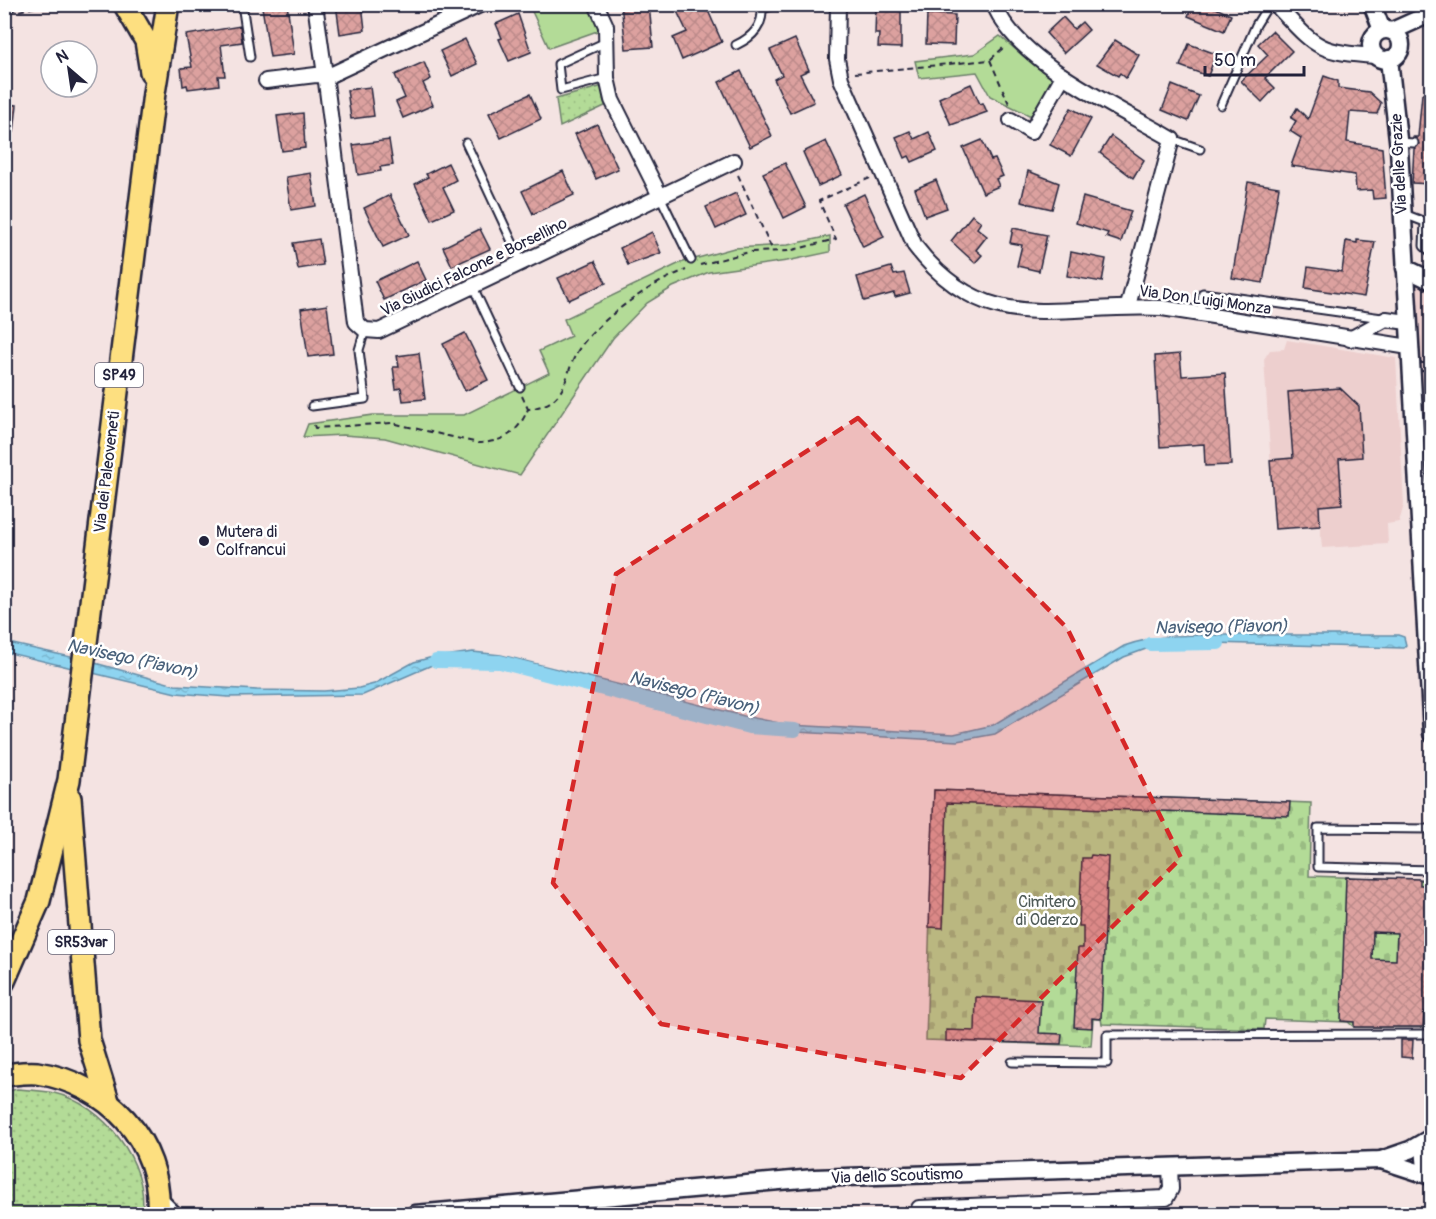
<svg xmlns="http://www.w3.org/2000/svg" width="1436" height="1219" viewBox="0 0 1436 1219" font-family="Pangolin,sans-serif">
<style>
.built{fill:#edcfce}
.grass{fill:url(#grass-dots);stroke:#6a7e69;stroke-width:1.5}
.cemetery{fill:url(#cemetery-stones);stroke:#6a7e69;stroke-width:1.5}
.park{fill:#b3db97;stroke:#6a7e69;stroke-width:1.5}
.water{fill:url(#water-ripples);stroke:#638da8;stroke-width:1.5}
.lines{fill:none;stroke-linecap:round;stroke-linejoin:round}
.canal{stroke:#8ed4f0;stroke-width:14}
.building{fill:url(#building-cross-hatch);stroke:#22223b;stroke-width:1.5;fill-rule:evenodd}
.service-casing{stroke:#22223b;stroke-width:11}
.minor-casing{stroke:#22223b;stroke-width:18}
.tertiary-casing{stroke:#22223b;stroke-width:21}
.primary-casing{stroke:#22223b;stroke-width:26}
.path{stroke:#22223b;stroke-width:2;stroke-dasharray:6 4.5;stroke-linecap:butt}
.service{stroke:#fff;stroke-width:7}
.minor{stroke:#fff;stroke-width:14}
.tertiary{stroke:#fff;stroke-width:16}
.primary{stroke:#fddf80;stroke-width:21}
.marked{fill:#d62828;fill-opacity:0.2;stroke:#d62828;stroke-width:4.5;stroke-dasharray:12 8;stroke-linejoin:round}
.poi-dot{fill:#22223b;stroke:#fff;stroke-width:2}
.labels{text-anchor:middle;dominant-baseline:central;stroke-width:5;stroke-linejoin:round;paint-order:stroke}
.shield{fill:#fff;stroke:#646476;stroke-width:1.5}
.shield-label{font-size:15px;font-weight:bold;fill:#22223b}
.street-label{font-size:16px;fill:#22223b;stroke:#fff}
.poi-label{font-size:16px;fill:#22223b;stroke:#fff;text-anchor:start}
.park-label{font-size:16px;fill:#4e5a57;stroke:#fff}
.water-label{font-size:18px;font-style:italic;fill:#48607a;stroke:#fff}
</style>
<defs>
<pattern id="grass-dots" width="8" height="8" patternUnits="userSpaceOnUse" patternTransform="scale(1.5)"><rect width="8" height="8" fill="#b3db97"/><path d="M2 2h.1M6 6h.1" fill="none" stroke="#9abc83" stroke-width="1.8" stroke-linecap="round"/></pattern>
<pattern id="cemetery-stones" width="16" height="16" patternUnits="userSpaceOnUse" patternTransform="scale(1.5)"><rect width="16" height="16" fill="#b3db97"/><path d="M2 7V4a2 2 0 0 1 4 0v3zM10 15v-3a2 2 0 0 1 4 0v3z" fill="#9abc83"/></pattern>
<pattern id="water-ripples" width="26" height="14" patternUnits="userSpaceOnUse" patternTransform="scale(1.5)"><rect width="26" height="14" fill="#8ed4f0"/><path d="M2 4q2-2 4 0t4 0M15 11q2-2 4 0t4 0" fill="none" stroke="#7ab6cf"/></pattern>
<pattern id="building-cross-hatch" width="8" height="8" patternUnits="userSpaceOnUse" patternTransform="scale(1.5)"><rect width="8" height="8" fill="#dca19f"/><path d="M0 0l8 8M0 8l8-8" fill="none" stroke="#bc8a8a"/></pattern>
</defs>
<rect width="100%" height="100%" fill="#f4e3e2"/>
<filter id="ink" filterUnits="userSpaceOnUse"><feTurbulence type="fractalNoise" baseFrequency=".0167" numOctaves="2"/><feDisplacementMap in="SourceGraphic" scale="12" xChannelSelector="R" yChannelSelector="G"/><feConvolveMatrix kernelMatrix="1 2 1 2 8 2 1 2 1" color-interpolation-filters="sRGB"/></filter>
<g filter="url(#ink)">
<g class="built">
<path d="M1412,282L1431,291V629L1428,492Z"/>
<path d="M1287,340L1396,358L1404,505L1399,522L1387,524L1388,544L1322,548L1320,526L1275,529L1264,359L1270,350L1284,349Z"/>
</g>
<g class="grass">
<path d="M603,86L609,104L560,127L556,99Z"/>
<path d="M17,1089C29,1090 42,1090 54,1093C103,1104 150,1163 142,1214H5V1092Z"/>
</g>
<path class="cemetery" d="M934,790L1311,803L1309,876L1431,880V1027H1354L1348,1022L1265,1019L1264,1029L1102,1024L1101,1019H1093L1091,1046L926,1040Z"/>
<g class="park">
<path d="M529,5H590L600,30L549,48Z"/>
<path d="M1000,36L1023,56L1056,77L1035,115H1029L990,96L977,72L919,78L915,61L974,54Z"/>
<path d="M830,236V252L787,261L709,272L673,287L647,303L613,338L520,475L385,438L343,435L303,437L308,424L373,415H464L549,373L539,351L571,336L564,319L680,263L734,248L788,245Z"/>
<path d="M1164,1209V1214H1116V1211Z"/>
</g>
<path class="water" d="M1238,635H1398L1404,637L1406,645L1403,648L1175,642L1157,645L1124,657L995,734L957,741L796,732L724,719L497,660L464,659L432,665L363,695L228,697L176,693L5,652L4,642L84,660L175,685L257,690L324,691L359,688L374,684L414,662L429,658L473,652L501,655L744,716L790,725L954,734L993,725L1124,646C1161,633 1200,635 1238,635Z"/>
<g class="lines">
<g class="canal">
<path d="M1150,644L1218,643"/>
<path d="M436,661L500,662L749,727L795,730"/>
</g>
</g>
<g class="building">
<path d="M287,4L294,54L270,57L262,7Z"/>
<path d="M336,4H362L365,30L340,34Z"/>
<path d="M621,4H649L653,47L626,49Z"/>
<path d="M686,4H705L722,42L682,60L673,38L687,32L676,9Z"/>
<path d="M876,4H901V48L878,47L879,34H875Z"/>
<path d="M1193,4H1207L1231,15L1224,31L1188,16Z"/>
<path d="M518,14L531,52L509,61L499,39L502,38L496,24Z"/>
<path d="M927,14L955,15L954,45L926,44Z"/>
<path d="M1063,17L1074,29L1082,22L1089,30L1064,53L1046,33Z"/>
<path d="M240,26L242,42L221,45L225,76H218L219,85L188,89L187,85L183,86L181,68L192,67L186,35Z"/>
<path d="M1272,31L1292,51L1265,78L1275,88L1262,102L1241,81L1268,55L1258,44Z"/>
<path d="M465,39L477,64L452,76L440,51Z"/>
<path d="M795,39L809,70L800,74L814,102L790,113L774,79L782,75L770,50Z"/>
<path d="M1115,40L1139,55L1126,78L1120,73L1118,76L1097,64Z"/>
<path d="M1189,44L1216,54L1208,76L1180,66Z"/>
<path d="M424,62L431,79L423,83L433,105L403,118L396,102L405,98L395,75Z"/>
<path d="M741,71L772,136L750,147L719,82Z"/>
<path d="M1324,76L1338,81V88L1369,92L1381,103L1377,114L1350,112L1347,142L1382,148L1386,198L1373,199L1372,190L1356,191L1355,175L1291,166L1301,138L1290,131L1296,121L1291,118L1297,108L1308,119Z"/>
<path d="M971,84L980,104L983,103L987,112L951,125L939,98Z"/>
<path d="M1172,85L1199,96L1188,121L1162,110Z"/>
<path d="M370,87L374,116L351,119L347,90Z"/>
<path d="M530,94L541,119L501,138L489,113Z"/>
<path d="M1422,94H1431V184L1412,183L1414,149L1419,144L1414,137H1418Z"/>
<path d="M4,104L17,105L14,132L4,131Z"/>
<path d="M1071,108L1091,119L1071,156L1050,145Z"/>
<path d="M303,113L305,148L282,151L277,116Z"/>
<path d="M597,124L618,169L596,179L575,134Z"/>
<path d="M910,131L914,139L929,132L937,151L912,162L909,156L905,158L896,137Z"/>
<path d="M1111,136L1144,160L1133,178L1100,153Z"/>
<path d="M389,140L393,165L380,167L381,171L358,175L353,145Z"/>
<path d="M982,140L991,160L995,159L1003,176L996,179L999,186L983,193L963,148Z"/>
<path d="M826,141L842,175L818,186L803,152Z"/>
<path d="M448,163L456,180L443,187L454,210L432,220L415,184L428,177L426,174Z"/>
<path d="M785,163L806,207L784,218L763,173Z"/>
<path d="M563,171L574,195L533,214L522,191Z"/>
<path d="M1028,171L1059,183L1052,209L1021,202Z"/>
<path d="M311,173L316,206L291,210L286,177Z"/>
<path d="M936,180L947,208L925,216L915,189Z"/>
<path d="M1248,182L1279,187L1263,283L1232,278Z"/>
<path d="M736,193L746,215L716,229L706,207Z"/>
<path d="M864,194L884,237L863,247L843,204Z"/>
<path d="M390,195L409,235L383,247L364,208Z"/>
<path d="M1083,197L1131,211L1121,242L1106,237L1108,233L1076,223Z"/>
<path d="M972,215L981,222L977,228L987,236L976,250L982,255L975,263L951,241Z"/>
<path d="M1013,228L1047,235L1039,271L1017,266L1022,245L1010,243Z"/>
<path d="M480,229L490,249L452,266L443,247Z"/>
<path d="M652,232L661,253L628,265L620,248Z"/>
<path d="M319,239L323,265L298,269L293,243Z"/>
<path d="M1357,240L1375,242L1364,297L1305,288L1308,267L1342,272L1346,241L1357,243Z"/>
<path d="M1071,252L1106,259L1102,282L1067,276Z"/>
<path d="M417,261L426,280L384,300L375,281Z"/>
<path d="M595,261L606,283L569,300L558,278Z"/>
<path d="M891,267L894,275L904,273L910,293L895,297L894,293L864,301L857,277Z"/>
<path d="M327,305L333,354L308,357L301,309Z"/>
<path d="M465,333L488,380L465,391L443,344Z"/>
<path d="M419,353L425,399L403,401L401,388L396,389L393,367H399L397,356Z"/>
<path d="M1180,354L1182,376L1225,373L1231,465L1205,466L1204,444L1160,447L1155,356Z"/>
<path d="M1340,388L1359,406L1362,457L1339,459L1342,504L1319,506L1320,526L1275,529L1270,460L1293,458L1288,392Z"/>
<path d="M934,790L1290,802L1289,816L947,803L943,928L929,927Z"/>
<path d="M1091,855L1108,857L1101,1019L1092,1018V1028L1074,1027L1078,948H1083V926H1079L1082,858H1090Z"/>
<path d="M1346,877L1420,879V885H1431V1012H1424L1423,1027H1354V1022L1341,1021ZM1373,932L1397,933L1396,960L1372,959Z"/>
<path d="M976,997L1041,1000L1039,1033L1062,1034L1061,1044L946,1041V1030L975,1031Z"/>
<path d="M1401,1040H1413L1412,1058L1401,1057Z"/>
</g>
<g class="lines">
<g class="service-casing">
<g id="service">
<path d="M242,4L250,57"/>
<path d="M760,4L762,9L778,4"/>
<path d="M606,42L558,64L561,90L607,78"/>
<path d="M736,45C751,38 763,27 762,9"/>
<path d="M1221,105L1256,25L1269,4"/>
<path d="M1172,139L1200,149"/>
<path d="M1399,142L1414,143"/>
<path d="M466,143L522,263"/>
<path d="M660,196L691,260"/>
<path d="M1404,214L1425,222L1424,246L1432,253"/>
<path d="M473,287L520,387"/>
<path d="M1200,314L1203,293L1382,318"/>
<path d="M312,406L365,399L359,350L365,330"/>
<path d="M1432,829L1318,828V867L1432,870"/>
<path d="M1012,1062L1107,1063V1035L1432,1034"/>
</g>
</g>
<g class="minor-casing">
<g id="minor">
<path d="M315,4L324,68L328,76L326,82L356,322L365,330L379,331L734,161"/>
<path d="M596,4L606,26L607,78L612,100L660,196"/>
<path d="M838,4L837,59L841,79L915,246C988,341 1061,302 1162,308L1409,347"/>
<path d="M994,4C1016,62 1119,108 1172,139L1128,306"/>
<path d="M1275,4C1316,47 1315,52 1376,56"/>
<path d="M4,6L9,4"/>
<path d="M266,81L316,75L328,76L482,4"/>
<path d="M1011,120L1031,132L1063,76"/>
<path d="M1350,339L1386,319L1407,322"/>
<path d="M919,1208L1166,1198L1171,1189L1170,1167"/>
</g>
</g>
<g class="tertiary-casing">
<g id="tertiary">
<path d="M1372,4L1382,30"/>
<circle cx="1386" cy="45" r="15"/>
<path d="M1392,31L1432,13"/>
<path d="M1389,59L1399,148L1432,734"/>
<path d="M1405,268L1432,281"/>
<path d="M1432,1136C1422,1149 1423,1165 1432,1178"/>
<path d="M1381,1160L1430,1176"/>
<path d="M159,1200L173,1214"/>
<path d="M415,1214L814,1178L1381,1160L1410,1150L1429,1139"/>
</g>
</g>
<g class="primary-casing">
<g id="primary">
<path d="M125,5L146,41L151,72"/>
<path d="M70,798L89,1040L108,1101"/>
<path d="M4,981L39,901L69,780L154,93L168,4"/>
<path d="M4,1075C15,1074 26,1072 37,1073C107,1083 163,1141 158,1214"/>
</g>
</g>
<g class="path">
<path d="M100,4L109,8"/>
<path d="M19,11L48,4"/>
<path d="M990,60L1010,106"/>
<path d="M855,73L990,60L1005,46"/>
<path d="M738,175L773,251"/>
<path d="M700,265L749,252L789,251L836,239L819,201L870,178"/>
<path d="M1419,363H1428L1429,371H1419Z"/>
<path d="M522,396L528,409C573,403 561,373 581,346C603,317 652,282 686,270"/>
<path d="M314,425L315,428L392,423L478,443C504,442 518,433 528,409"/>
</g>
<use href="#service" class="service"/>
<use href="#minor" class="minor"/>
<use href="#tertiary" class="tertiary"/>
<use href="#primary" class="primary"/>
</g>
</g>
<path class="marked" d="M858,418L1067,628L1181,858L961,1078L661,1024L553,883L616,574Z"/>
<circle class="poi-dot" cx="204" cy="541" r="6"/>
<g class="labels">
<g class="shield">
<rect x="95" y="363" width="48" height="24" rx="4.5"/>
<rect x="48" y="930" width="66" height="24" rx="4.5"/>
</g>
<g class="shield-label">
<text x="119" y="375">SP49</text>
<text x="81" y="942">SR53var</text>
</g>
<g class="street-label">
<text transform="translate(1399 164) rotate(-93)">Via delle Grazie</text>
<text transform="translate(474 267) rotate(-26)">Via Giudici Falcone e Borsellino</text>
<text transform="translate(1205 300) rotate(8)">Via Don Luigi Monza</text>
<text transform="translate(107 472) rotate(-83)">Via dei Paleoveneti</text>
<text transform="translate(897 1176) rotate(-2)">Via dello Scoutismo</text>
</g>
<g class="poi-label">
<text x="216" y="532">Mutera di<tspan x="216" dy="18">Colfrancui</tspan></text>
</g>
<g class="park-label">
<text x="1047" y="902">Cimitero<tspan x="1047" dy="18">di Oderzo</tspan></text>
</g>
<g class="water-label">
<text transform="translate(1221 627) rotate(-1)">Navisego (Piavon)</text>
<text transform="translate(132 659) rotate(12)">Navisego (Piavon)</text>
<text transform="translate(694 693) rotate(14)">Navisego (Piavon)</text>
</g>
</g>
<rect width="1436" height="1219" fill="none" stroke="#fff" stroke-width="24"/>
<rect x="12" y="12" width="1412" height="1195" fill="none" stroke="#22223b" stroke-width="2" filter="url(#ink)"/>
<g transform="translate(69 69) rotate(331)"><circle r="28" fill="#ffffff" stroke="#a7a7b1" stroke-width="1.5"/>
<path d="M0-4.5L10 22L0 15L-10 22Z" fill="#22223b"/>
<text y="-9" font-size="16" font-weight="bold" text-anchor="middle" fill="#22223b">N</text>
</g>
<path d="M1205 66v9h99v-9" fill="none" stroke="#22223b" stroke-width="3"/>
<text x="1214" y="66" font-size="18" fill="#22223b" stroke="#ffffff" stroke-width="4.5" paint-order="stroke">50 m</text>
</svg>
